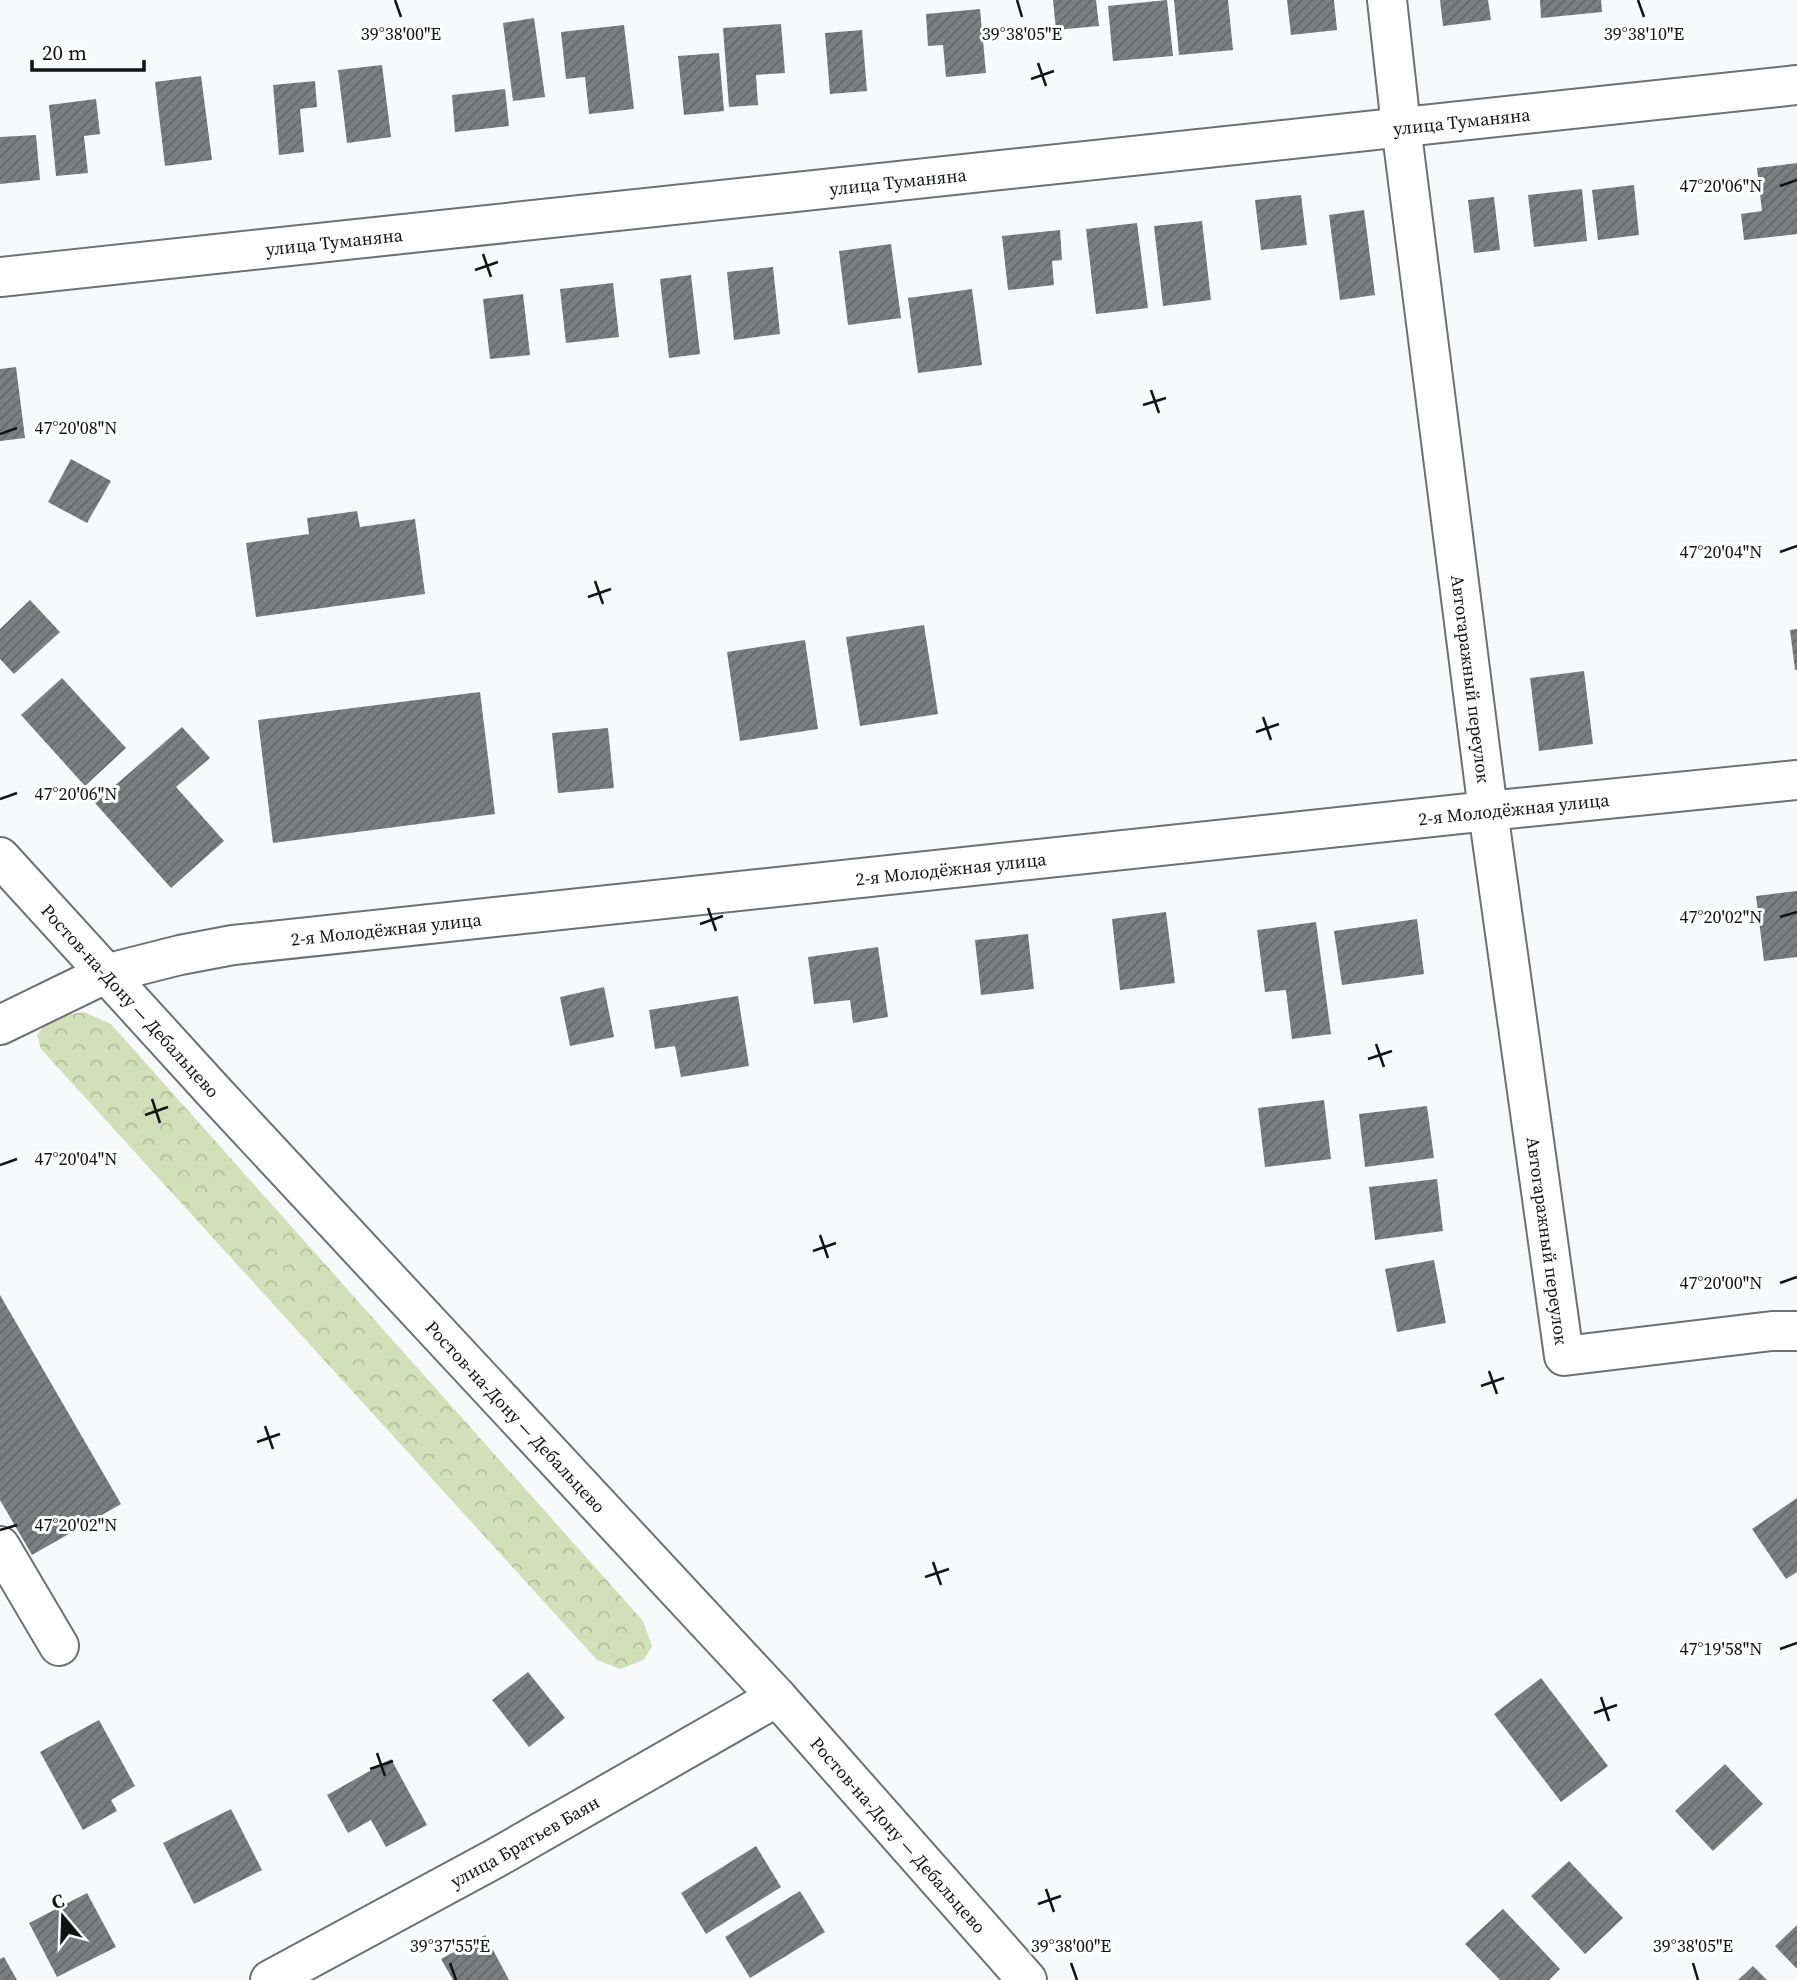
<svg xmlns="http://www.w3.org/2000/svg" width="1797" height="1980" viewBox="0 0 1797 1980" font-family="'Source Serif 4',serif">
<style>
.forest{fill:url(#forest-crowns)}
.building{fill:url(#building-hatch)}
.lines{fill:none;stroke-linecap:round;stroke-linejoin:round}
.minor-casing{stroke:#6e7072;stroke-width:42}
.minor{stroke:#fff;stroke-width:38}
.ticks{fill:none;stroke:#121313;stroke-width:2.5}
.labels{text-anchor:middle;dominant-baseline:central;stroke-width:6;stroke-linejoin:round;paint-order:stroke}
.street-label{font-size:18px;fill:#121313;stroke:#fff}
.ticks-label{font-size:18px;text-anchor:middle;fill:#121313;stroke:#fff;stroke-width:6;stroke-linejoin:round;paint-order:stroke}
</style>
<defs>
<pattern id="forest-crowns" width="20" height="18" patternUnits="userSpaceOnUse" patternTransform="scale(1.75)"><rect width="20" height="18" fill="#d1e0b8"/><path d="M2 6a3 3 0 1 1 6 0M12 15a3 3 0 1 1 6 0" fill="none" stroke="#b2bf9d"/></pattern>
<pattern id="building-hatch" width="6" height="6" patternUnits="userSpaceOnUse" patternTransform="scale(1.75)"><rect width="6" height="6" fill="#7c7e7f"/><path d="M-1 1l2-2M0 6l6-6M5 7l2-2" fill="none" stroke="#646667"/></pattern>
</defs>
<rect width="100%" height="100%" fill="#f7f9fb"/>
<path class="forest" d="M84,1012L111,1024L643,1621L652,1646L644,1660L620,1669L597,1660L41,1049L37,1035L50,1018Z"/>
<g class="building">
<path d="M1053,0H1096L1099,26L1056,30Z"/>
<path d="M1167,0L1173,56L1113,61L1108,6Z"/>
<path d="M1174,0H1228L1233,50L1179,55Z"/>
<path d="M1287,0H1334L1337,30L1291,35Z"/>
<path d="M1440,0H1488L1491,20L1443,26Z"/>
<path d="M1540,0H1601L1602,12L1541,18Z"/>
<path d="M980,9L986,73L946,77L943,45L928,46L926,14Z"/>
<path d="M534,18L545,97L513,101L503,23Z"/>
<path d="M781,24L785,73L756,75L758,105L729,107L723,28Z"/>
<path d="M624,25L634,109L589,114L585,77L566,79L561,32Z"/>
<path d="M862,30L867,91L830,94L825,33Z"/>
<path d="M719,53L724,111L684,115L678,56Z"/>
<path d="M382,65L391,137L347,143L338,70Z"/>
<path d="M201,76L212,160L165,166L155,82Z"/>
<path d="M315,81L317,107L300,109L304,152L279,155L273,85Z"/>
<path d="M505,89L509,126L455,132L452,95Z"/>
<path d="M96,99L100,134L84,136L88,173L56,176L49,105Z"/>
<path d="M36,135L40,180L0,184V137Z"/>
<path d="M1797,163V234L1744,240L1741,214L1762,211L1757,168Z"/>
<path d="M1634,185L1639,235L1598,240L1592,190Z"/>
<path d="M1582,189L1587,241L1534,247L1528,195Z"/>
<path d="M1301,195L1307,245L1261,250L1255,200Z"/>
<path d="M1494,197L1500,250L1474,253L1468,200Z"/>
<path d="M1364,210L1375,295L1340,300L1329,215Z"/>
<path d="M1202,221L1211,300L1163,306L1154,226Z"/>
<path d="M1137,223L1148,308L1096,314L1086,229Z"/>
<path d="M1060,230L1062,260L1052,261L1054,285L1008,290L1002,236Z"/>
<path d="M891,244L901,318L848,325L839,251Z"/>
<path d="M773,267L780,334L734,340L727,272Z"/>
<path d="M691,275L700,354L669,358L660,279Z"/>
<path d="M613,283L619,337L566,343L560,289Z"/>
<path d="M972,289L982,365L918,373L908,298Z"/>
<path d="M523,294L530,355L490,359L483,299Z"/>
<path d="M16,367L25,438L0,441V369Z"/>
<path d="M71,459L111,481L87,523L48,502Z"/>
<path d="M357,511L360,527L415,519L425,594L256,617L246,543L309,534L307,518Z"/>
<path d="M30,600L60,632L14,674L0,659V629Z"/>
<path d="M924,625L938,714L860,726L846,637Z"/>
<path d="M1797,629V670H1795L1790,630Z"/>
<path d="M805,640L818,729L740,741L727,652Z"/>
<path d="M1584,671L1593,744L1539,751L1530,678Z"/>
<path d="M62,678L126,748L85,786L21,715Z"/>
<path d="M480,692L495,814L273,843L258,720Z"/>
<path d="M182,727L210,758L176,787L224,841L171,888L95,803Z"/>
<path d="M608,728L614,788L558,793L552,733Z"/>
<path d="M1797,891V957L1764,961L1756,896Z"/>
<path d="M1166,912L1175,983L1120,990L1112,919Z"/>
<path d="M1417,919L1424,974L1342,985L1334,931Z"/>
<path d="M1316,922L1331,1034L1292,1039L1286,990L1265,992L1257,930Z"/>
<path d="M1028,934L1034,989L981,995L975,940Z"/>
<path d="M878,947L888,1017L853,1023L850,1000L814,1004L808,957Z"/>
<path d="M604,987L614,1037L570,1046L560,997Z"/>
<path d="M738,996L749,1066L681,1077L675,1046L655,1049L649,1010Z"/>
<path d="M1324,1100L1331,1159L1265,1167L1258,1108Z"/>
<path d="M1427,1106L1434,1158L1365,1167L1359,1114Z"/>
<path d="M1437,1179L1443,1231L1375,1240L1369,1187Z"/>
<path d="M1434,1260L1446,1323L1397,1332L1385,1269Z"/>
<path d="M0,1295L121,1504L32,1555L0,1500Z"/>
<path d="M1797,1498V1572L1786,1579L1752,1529Z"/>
<path d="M528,1672L565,1718L529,1747L492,1700Z"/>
<path d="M1541,1678L1608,1766L1561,1802L1494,1714Z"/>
<path d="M99,1720L135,1786L111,1800L117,1811L83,1830L40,1752Z"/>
<path d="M391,1759L427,1825L386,1847L371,1820L348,1833L327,1795Z"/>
<path d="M1725,1764L1763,1804L1713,1851L1675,1811Z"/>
<path d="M231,1809L262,1870L194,1904L163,1843Z"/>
<path d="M756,1846L781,1887L706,1934L681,1893Z"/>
<path d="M1569,1861L1623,1918L1585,1954L1531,1896Z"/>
<path d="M800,1891L825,1932L750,1978L725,1937Z"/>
<path d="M87,1893L116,1947L57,1977L29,1923Z"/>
<path d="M1503,1909L1560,1969L1549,1980H1500L1465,1944Z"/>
<path d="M1797,1925V1969L1775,1946Z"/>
<path d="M485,1935L509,1980H453L441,1959Z"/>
<path d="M4,1957L17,1980H0V1959Z"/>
<path d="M1753,1966L1767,1980H1738Z"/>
</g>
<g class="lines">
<g class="minor-casing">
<g id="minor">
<path id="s1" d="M1387,0L1401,126L1488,811L1564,1356L1772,1331H1797"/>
<path id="s2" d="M0,277L1797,85"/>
<path id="s3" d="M0,857L216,1094L777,1697L1027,1980"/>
<path id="s4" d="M0,1025L105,974L180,955L233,945L1488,811L1797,780"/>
<path d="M0,1546L59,1646"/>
<path id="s5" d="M270,1980L494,1859L777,1697"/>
</g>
</g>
<use href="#minor" class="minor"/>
</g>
<path class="ticks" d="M395,0L401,17M1017,0L1022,17M1638,0L1644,17M1038,63L1046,86M1031,79L1054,71M1780,186L1797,180M483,254L491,277M475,270L498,262M1151,390L1159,413M1143,405L1166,398M0,434L17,428M1780,552L1797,546M595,581L603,604M588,597L611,589M1263,717L1271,740M1256,732L1279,724M0,799L17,793M708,908L716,931M1780,917L1797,912M700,924L723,916M1376,1044L1384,1067M1368,1059L1392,1051M152,1099L160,1123M145,1115L168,1107M0,1165L17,1159M820,1235L828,1258M813,1251L836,1243M1780,1283L1797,1277M1489,1371L1497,1394M1481,1386L1504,1378M265,1426L273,1449M257,1442L280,1434M0,1530L17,1525M933,1562L941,1585M925,1577L949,1569M1780,1649L1797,1643M1601,1697L1609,1721M1594,1713L1617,1705M377,1753L385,1776M370,1769L393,1761M1046,1889L1054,1912M1038,1904L1061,1896M450,1963L456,1980M1071,1963L1077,1980M1693,1963L1698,1980"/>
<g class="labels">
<g class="street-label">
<text stroke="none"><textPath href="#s2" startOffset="1470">улица Туманяна</textPath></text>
<text stroke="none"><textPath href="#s2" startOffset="903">улица Туманяна</textPath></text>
<text stroke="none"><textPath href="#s2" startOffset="336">улица Туманяна</textPath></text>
<text stroke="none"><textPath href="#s1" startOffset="684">Автогаражный переулок</textPath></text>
<text stroke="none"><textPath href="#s4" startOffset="1536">2-я Молодёжная улица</textPath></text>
<text stroke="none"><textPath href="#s4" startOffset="970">2-я Молодёжная улица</textPath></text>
<text stroke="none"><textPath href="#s4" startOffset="402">2-я Молодёжная улица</textPath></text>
<text stroke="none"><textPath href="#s3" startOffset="194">Ростов-на-Дону — Дебальцево</textPath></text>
<text stroke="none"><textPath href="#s1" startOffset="1251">Автогаражный переулок</textPath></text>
<text stroke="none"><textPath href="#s3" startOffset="761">Ростов-на-Дону — Дебальцево</textPath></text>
<text stroke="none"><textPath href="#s3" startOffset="1328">Ростов-на-Дону — Дебальцево</textPath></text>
<text stroke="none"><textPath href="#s5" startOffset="290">улица Братьев Баян</textPath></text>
</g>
</g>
<g class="ticks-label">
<text x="401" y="40">39°38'00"E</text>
<text x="1022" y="40">39°38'05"E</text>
<text x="1644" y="40">39°38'10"E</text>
<text x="1721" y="192">47°20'06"N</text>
<text x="76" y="434">47°20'08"N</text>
<text x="1721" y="558">47°20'04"N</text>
<text x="76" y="800">47°20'06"N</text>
<text x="1721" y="923">47°20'02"N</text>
<text x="76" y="1165">47°20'04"N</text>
<text x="1721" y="1289">47°20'00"N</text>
<text x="76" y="1531">47°20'02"N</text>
<text x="1721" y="1655">47°19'58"N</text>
<text x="450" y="1952">39°37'55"E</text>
<text x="1071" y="1952">39°38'00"E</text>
<text x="1693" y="1952">39°38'05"E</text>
</g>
<g transform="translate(63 1917) rotate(341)" stroke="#ffffff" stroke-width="5" paint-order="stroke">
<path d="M0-5L12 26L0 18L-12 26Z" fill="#121313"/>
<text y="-10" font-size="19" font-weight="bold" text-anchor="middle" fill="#121313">С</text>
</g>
<path d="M32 60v10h112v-10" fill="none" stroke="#121313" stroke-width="3.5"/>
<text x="42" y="60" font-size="21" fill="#121313" stroke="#ffffff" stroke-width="5" paint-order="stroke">20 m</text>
</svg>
